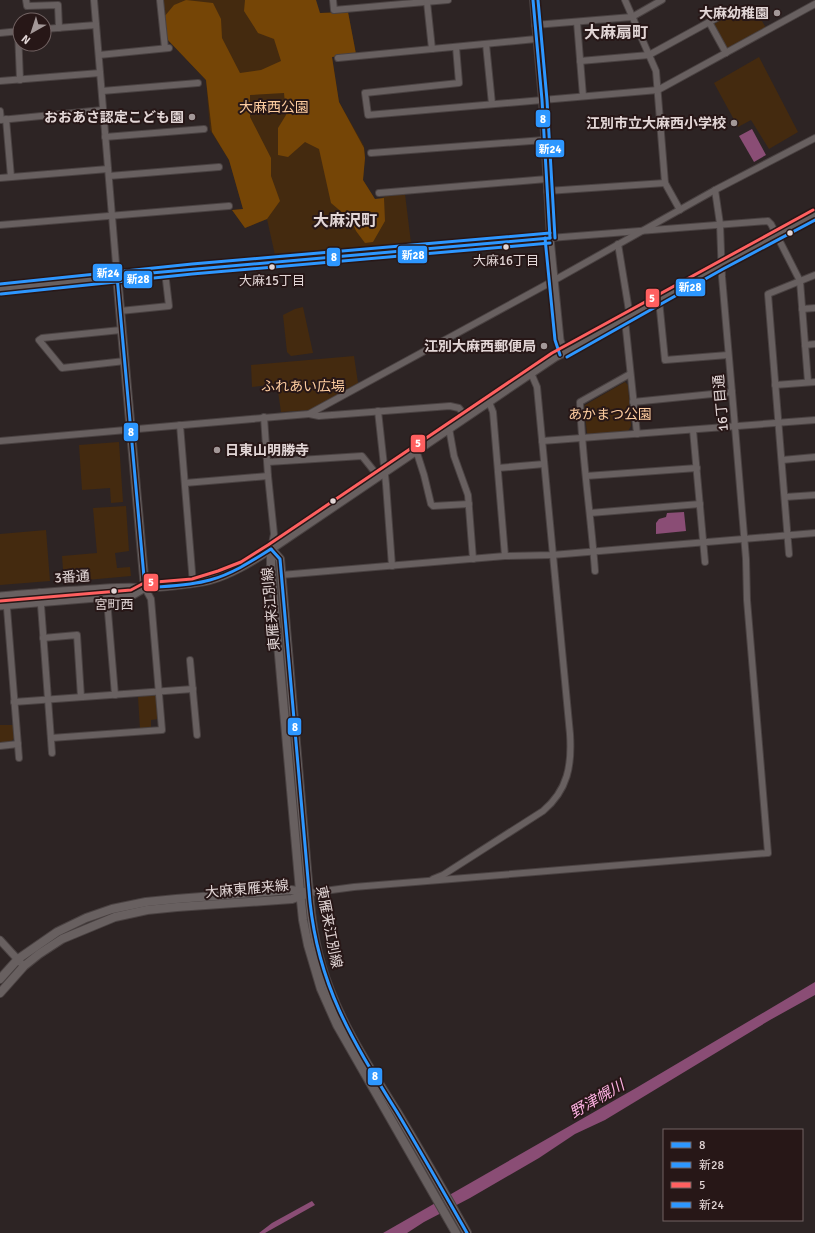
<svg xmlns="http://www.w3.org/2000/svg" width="815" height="1233" viewBox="0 0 815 1233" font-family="Signika,'Noto Sans JP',sans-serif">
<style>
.green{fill:#442a0f}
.forest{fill:#754506}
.water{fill:#8a4d75}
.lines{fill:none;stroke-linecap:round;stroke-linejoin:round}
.minor-casing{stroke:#4a4242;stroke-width:8}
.tertiary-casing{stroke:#4a4242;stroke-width:9}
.secondary-casing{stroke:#4a4242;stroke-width:10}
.minor{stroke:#686060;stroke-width:6}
.tertiary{stroke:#686060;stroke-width:7}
.secondary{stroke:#686060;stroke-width:8}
.bus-1-casing{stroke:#271717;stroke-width:6}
.bus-2-casing{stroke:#271717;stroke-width:6}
.bus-3-casing{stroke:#271717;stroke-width:6}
.bus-4-casing{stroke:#271717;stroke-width:6}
.bus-1{stroke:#2d97ff;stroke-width:3}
.bus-2{stroke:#2d97ff;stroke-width:3}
.bus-3{stroke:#ff6060;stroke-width:3}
.bus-4{stroke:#2d97ff;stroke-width:3}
.poi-dot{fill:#a39898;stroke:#271717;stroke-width:1.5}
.bus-dot{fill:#e2d6d6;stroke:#271717;stroke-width:1.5}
.labels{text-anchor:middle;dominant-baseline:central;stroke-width:4;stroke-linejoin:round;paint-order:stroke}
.bus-label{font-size:13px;fill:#e2d6d6;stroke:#271717}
.poi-label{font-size:14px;font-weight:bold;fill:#e2d6d6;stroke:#271717;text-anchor:end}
.park-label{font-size:14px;fill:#fdcc9f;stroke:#271717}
.street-label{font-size:14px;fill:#e2d6d6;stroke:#271717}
.water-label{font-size:15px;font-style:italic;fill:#fdb1e2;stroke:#271717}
.quarter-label{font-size:16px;font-weight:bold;fill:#e2d6d6;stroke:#271717}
.line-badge{stroke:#271717;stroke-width:1.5}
.badge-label{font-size:11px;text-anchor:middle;font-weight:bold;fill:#fff}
</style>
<rect width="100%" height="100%" fill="#2d2424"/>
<g class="green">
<path d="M163,0H314L318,13L348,12L356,54L332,57L339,102L364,146L365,158L363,180L376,201L386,196L405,194L411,243L275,255L267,219L245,228L232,210L243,209L229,160L210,130L206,80L166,38Z"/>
<path d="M754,7L766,28L727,49L714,24L725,18L738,15Z"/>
<path d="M759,57L798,132L769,149L751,120L738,127L714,83Z"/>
<path d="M303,307L313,353L291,356L287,352L283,315L295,309Z"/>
<path d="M354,356L358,383L310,410L281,412L277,384L252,387L251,365Z"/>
<path d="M625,382L628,385L631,426L628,431L590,436L587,433L584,408L585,405Z"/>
<path d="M119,442L123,502L111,503L110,488L82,490L79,445Z"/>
<path d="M126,506L129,551L115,553L117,568L130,567L131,576L64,582L62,556L97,553L93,508Z"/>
<path d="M46,530L50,581L0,585V534Z"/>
<path d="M156,694L158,719L151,720V728L140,729L138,697Z"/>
<path d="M0,725H14V738L11,742L0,743Z"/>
</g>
<path class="forest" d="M186,0L213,3L221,19L222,38L240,73L261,70L281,61L274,39L258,33L244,11L245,0H316L320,13L348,12L356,54L332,57L339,102L364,148L365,158L363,180L375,199L384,198L385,221L373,242L365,243L356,231L351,220L331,203L319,149L305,142L288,157L278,155V128L286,115L284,93L250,95V117L271,158V176L280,201L267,219L245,228L232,210L243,209L229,160L212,132L206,80L166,38L164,17L174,5Z"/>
<g class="water">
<path d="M752,129L766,155L754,162L739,136Z"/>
<path d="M684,512L686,531L656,534V523L659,519L666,517L667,513Z"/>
<path d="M815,982V995L770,1020L605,1120L575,1134L539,1158L470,1198L424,1222L407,1233H383L636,1088Z"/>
<path d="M312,1201L315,1205L265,1233H259L272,1223Z"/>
</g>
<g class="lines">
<g class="minor-casing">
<g id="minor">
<path d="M26,0L27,6L58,5L59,28"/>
<path d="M94,0L117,276"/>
<path d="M160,0L165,48"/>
<path d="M333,0L334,10L448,0"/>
<path d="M533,0L542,100L550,238L768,221L771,224L800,281L808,382"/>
<path d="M625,0L656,71L665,183L680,210"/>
<path d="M427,2L432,49"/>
<path d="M577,22L583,96"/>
<path d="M709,22L726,53"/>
<path d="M535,25L632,17L662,0"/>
<path d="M44,29L96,25"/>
<path d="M18,31L20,80"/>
<path d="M0,33L20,31"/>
<path d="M486,44L492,104"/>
<path d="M456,47L459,83L365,93L368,115L658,90L815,4"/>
<path d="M99,55L169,48"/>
<path d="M338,58L536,39"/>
<path d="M580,61L649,55L733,9"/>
<path d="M0,81L100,73"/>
<path d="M102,91L198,83"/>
<path d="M0,111L1,120"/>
<path d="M6,119L11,177"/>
<path d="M0,120L103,110"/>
<path d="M105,137L204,129"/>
<path d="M371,153L544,140"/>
<path d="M109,176L219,167"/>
<path d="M0,178L108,169"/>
<path d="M547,191L665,183"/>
<path d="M379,193L547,179"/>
<path d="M0,225L229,206"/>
<path d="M618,244L630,317"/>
<path d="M659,300L665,360L728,355"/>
<path d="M802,309L815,308"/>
<path d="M120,311L169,306L165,272"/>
<path d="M625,320L637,434"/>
<path d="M121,330L42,338L39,340L62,368L125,361"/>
<path d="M805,345L815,344"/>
<path d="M775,385L815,382"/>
<path d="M489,402L493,412L505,556"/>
<path d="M633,402L732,392"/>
<path d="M378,411L386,484L392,566"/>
<path d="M309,414L319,416L450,406L459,408L466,417"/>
<path d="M264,417L268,476L274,534L271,549"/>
<path d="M180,425L193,584"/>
<path d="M449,428L454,456L468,495L473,559"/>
<path d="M693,430L705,562"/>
<path d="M0,441L309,414L553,281L715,190L815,138"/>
<path d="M542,441L815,420"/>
<path d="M416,450L424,475L431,504L433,506L469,504"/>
<path d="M782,460L815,457"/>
<path d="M268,462L362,456L378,476"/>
<path d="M498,468L544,464"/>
<path d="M586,476L697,468"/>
<path d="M185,483L268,476"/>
<path d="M785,497L815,495"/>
<path d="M590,513L700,504"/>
<path d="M789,554L768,294L815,275"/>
<path d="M595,571C591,515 582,459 580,402L630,374"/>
<path d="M281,575L505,556L552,555L815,533"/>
<path d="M106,588L115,695"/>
<path d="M40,592L52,753"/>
<path d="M6,596L19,758"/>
<path d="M43,638L77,635L81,697"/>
<path d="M190,660L197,735"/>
<path d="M14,702L193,689"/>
<path d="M51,738L162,730L151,599L145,588"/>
<path d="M0,746L18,744"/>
<path d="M433,879L443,875L543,811C568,790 572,765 570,734L537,387L531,373"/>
<path d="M309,893L354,887L768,853L747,600L746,559L735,427L722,277L720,224L715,190"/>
</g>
</g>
<g class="tertiary-casing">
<g id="tertiary">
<path d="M117,276L550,238L560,340L565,353"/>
<path d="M0,596C31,593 61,591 92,589C110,588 127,586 145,588"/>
<path d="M0,606L133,595L145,588"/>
<path d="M0,940L21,963"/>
</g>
</g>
<g class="secondary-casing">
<g id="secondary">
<path d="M0,289L117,276L145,588C166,586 189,585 210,580C232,574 252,561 271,549L555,357L577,346L721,265L815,214"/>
<path d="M271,549L280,559L309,893C311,917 314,941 321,964C336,1017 368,1066 397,1112C421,1152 444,1192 467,1233"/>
<path d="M271,549V565L300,891L303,920L308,945L321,989L337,1025L456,1233"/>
<path d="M0,979L18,959L57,932L86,918L112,909L146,902L176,899L291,890L304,892"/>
<path d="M0,993L24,966L39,954L62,939L115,917L147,910L177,907L292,899L304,895"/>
</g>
</g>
<use href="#minor" class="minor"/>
<use href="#tertiary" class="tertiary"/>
<use href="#secondary" class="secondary"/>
<g class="bus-1-casing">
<g id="bus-1">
<path d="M533,0L542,100L550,238"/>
<path d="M117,276L550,238"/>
<path d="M117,276L145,588"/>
<path d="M271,549L280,559L310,902C319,988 353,1041 397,1112C421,1152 444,1193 467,1233"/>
<path d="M145,588C167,586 189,586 210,580C232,574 252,561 271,549"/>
</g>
</g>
<g class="bus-2-casing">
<g id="bus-2">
<path d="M545,238L555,340L560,355"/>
<path d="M1,294L192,274L550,243"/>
<path d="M567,357L723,269L815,220"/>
</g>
</g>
<g class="bus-3-casing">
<path id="bus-3" d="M0,601L131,590L144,583L192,579L218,571L241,562L268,545L552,353L813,210"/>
</g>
<g class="bus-4-casing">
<g id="bus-4">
<path d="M538,0L547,100L555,238"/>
<path d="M0,284L192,264L550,233"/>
</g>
</g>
<use href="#bus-1" class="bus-1"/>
<use href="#bus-2" class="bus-2"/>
<use href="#bus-3" class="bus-3"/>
<use href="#bus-4" class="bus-4"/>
</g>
<g class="poi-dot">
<circle cx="777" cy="13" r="4"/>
<circle cx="192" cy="117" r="4"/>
<circle cx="734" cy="123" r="4"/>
<circle cx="544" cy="346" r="4"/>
<circle cx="217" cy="450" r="4"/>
</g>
<g class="bus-dot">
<circle cx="790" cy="233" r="3.5"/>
<circle cx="506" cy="247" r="3.5"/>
<circle cx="272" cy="267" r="3.5"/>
<circle cx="333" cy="501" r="3.5"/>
<circle cx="114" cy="591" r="3.5"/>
</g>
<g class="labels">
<g class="bus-label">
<text x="506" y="261">大麻16丁目</text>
<text x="272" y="281">大麻15丁目</text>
<text x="114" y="605">宮町西</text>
</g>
<g class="poi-label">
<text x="769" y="13">大麻幼稚園</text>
<text x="184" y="117">おおあさ認定こども園</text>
<text x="726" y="123">江別市立大麻西小学校</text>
<text x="536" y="346">江別大麻西郵便局</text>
<text x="225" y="450" text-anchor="start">日東山明勝寺</text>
</g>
<g class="park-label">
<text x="274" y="107">大麻西公園</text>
<text x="303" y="386">ふれあい広場</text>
<text x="610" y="414">あかまつ公園</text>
</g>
<g class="street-label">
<text transform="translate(721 403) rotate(-95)">16丁目通</text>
<text transform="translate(72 577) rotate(-3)">3番通</text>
<text transform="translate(271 609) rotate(-95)">東雁来江別線</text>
<text transform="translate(247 889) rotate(-5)">大麻東雁来線</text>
<text transform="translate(329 927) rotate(79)">東雁来江別線</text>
</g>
<g class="water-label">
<text transform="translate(597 1099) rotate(-30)">野津幌川</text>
</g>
<g class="quarter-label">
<text x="616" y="33">大麻扇町</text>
<text x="345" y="221">大麻沢町</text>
</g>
</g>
<g class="line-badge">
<rect x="535" y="109" width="16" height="19" rx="4" fill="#2d97ff"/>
<rect x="535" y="139" width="30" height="19" rx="4" fill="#2d97ff"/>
<rect x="397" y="245" width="31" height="19" rx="4" fill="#2d97ff"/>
<rect x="326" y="247" width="15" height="20" rx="4" fill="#2d97ff"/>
<rect x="92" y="263" width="31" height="19" rx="4" fill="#2d97ff"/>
<rect x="123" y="270" width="30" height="19" rx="4" fill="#2d97ff"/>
<rect x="675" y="278" width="31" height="19" rx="4" fill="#2d97ff"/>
<rect x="645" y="288" width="15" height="20" rx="4" fill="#ff6060"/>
<rect x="123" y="422" width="16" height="20" rx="4" fill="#2d97ff"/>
<rect x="410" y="434" width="16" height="19" rx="4" fill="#ff6060"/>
<rect x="143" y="573" width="16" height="19" rx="4" fill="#ff6060"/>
<rect x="287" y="717" width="15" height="19" rx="4" fill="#2d97ff"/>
<rect x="367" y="1067" width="16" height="19" rx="4" fill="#2d97ff"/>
</g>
<g class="badge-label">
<text x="543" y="123">8</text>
<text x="550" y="153">新24</text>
<text x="413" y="259">新28</text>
<text x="334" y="261">8</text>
<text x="108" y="277">新24</text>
<text x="138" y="283">新28</text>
<text x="690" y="291">新28</text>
<text x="652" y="302">5</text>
<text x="131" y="436">8</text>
<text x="418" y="447">5</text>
<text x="151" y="586">5</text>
<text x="295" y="731">8</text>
<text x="375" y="1080">8</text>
</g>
<rect x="663" y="1129" width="140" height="92" fill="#271717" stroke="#726363"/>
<rect x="671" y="1142" width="20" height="6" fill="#2d97ff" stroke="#726363"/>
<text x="699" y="1149" font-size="12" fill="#e2d6d6">8</text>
<rect x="671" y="1162" width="20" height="6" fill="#2d97ff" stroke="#726363"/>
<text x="699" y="1169" font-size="12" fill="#e2d6d6">新28</text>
<rect x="671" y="1182" width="20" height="6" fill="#ff6060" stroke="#726363"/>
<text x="699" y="1189" font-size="12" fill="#e2d6d6">5</text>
<rect x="671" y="1202" width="20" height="6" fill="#2d97ff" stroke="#726363"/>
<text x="699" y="1209" font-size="12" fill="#e2d6d6">新24</text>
<g transform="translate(32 32) rotate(219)"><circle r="19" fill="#271717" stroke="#726363"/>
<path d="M0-3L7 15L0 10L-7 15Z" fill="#a39898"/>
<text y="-6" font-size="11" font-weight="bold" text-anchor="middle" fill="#e2d6d6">N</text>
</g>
</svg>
